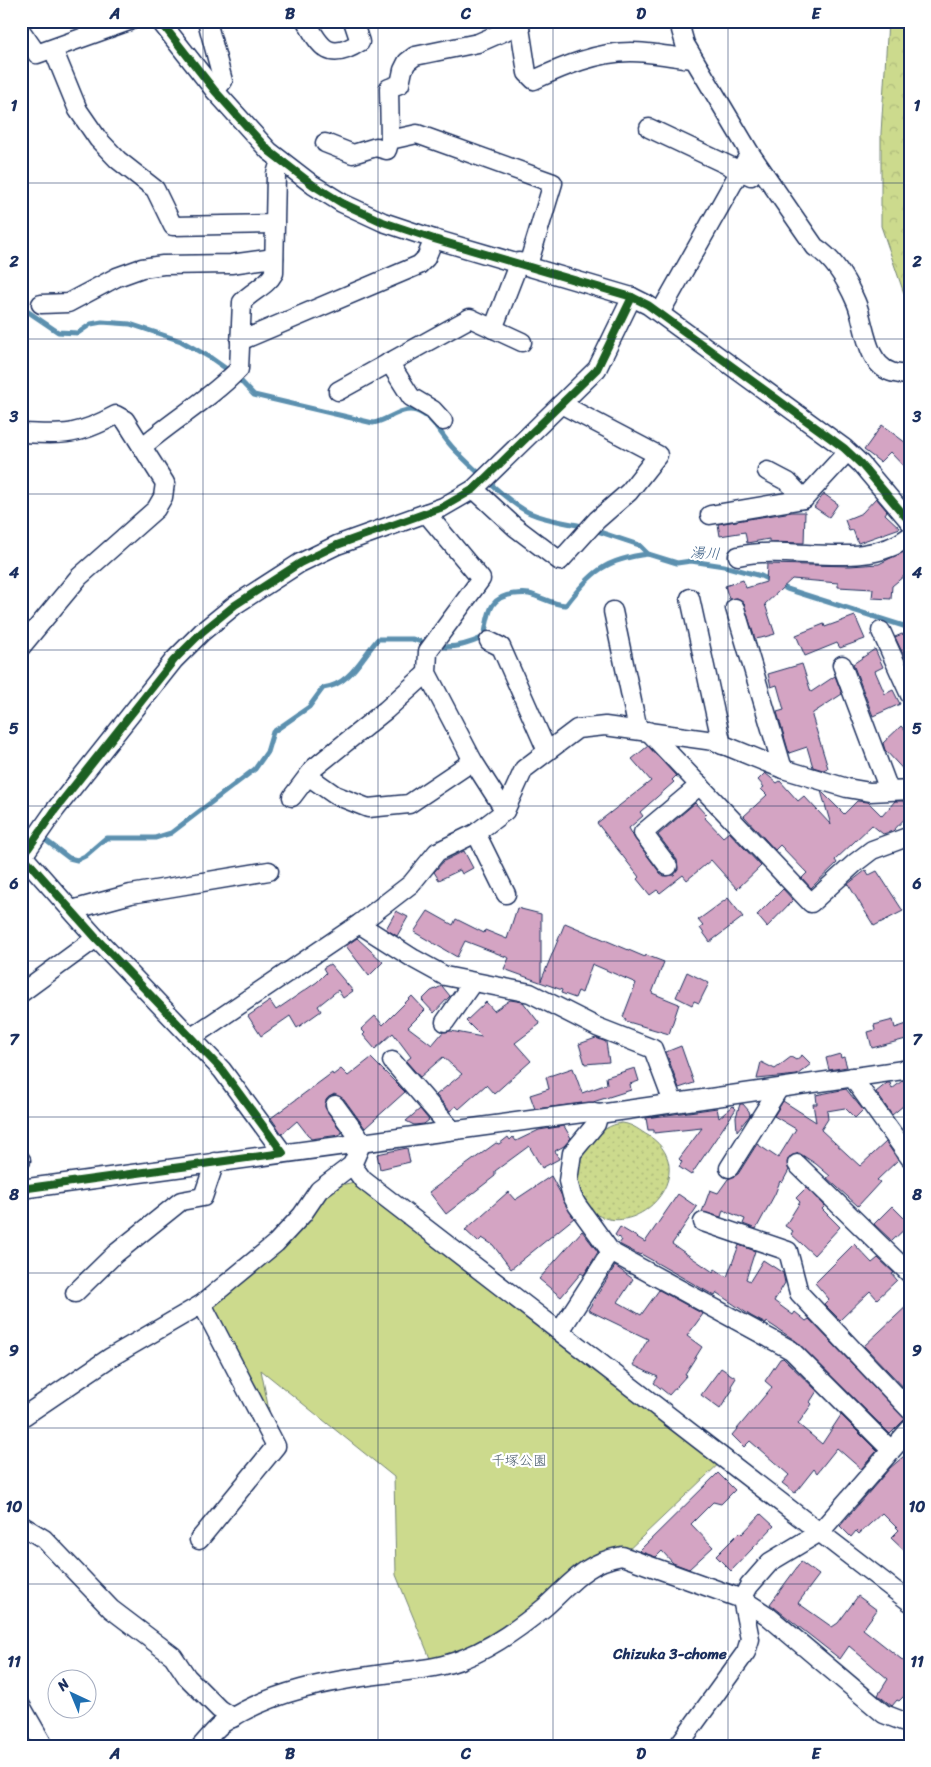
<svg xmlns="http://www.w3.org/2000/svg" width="931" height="1767" viewBox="0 0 931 1767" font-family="Sriracha,'Klee One',sans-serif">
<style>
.grass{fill:url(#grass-dots);stroke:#748476}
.forest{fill:url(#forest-crowns);stroke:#748476}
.park{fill:#ccda8d;stroke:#748476}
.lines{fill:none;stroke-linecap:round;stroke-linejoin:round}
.stream{stroke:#5b90af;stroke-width:5}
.building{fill:#d4a4c3;stroke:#1b2f5e}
.minor-casing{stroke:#1b2f5e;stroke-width:21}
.minor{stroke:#fff;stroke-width:18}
.cycleway-casing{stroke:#fff;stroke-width:11}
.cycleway{stroke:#1b5e20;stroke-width:8}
.grid{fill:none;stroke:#1b2f5e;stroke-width:1;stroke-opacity:0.55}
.labels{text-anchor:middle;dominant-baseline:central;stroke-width:4.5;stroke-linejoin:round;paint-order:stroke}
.park-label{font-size:14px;fill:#475a6a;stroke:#fff}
.water-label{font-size:15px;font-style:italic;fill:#3b5f86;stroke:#fff}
.neighbourhood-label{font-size:15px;font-weight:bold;fill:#1b2f5e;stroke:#fff}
.neatline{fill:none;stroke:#1b2f5e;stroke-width:2}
.grid-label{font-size:16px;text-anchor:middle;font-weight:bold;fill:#1b2f5e}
</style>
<defs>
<pattern id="grass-dots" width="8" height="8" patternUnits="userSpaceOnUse" patternTransform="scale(1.25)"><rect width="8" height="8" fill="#ccda8d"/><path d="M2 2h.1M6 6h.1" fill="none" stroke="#afbb7c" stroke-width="1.8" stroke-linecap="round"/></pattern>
<pattern id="forest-crowns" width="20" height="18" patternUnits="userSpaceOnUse" patternTransform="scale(1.25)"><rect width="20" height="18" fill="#ccda8d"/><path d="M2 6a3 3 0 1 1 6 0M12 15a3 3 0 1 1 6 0" fill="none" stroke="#afbb7c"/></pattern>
</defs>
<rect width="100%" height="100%" fill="#fff"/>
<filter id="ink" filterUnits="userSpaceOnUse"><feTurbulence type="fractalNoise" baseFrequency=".02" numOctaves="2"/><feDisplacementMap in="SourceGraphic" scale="10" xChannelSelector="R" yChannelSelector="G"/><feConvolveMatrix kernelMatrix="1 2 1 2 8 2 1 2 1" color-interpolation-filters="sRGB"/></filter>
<g filter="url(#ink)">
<path class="grass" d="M622,1123C633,1124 640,1131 649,1136C702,1170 639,1242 594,1213C591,1212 586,1209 584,1207C579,1199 575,1177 571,1167C585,1149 598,1126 622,1123Z"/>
<path class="forest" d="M888,21H910V311L881,226V133Z"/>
<path class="park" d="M363,1180L725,1458L622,1556L544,1607L434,1668L396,1575L394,1477L261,1370L276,1446L202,1304L319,1190Z"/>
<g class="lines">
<g class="stream">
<path d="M21,307L58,332L78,333L91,324L102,322L130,324L181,341L211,358L235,375L254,395L373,423C387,421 402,406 416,411C434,417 441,436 454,449C472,467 508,503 530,513C548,521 567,522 586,527"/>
<path d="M594,530L639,545L648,554L677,563L691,561L724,566L761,576L787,589L910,628"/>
<path d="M437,646C454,649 469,644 484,637C489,616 487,597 514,594C518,594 524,593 529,594C542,597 553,605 566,605C591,572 606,559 648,554"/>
<path d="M21,831L44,839L69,858L77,860L85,856L106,838H155L171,833L255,769L267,752L273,732L309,707L323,688C350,685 361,658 378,639H412L429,644"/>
</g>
</g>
<g class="building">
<path d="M882,425L910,446V473L890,452L880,462L864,450Z"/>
<path d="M824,494L838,504L829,517L814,507Z"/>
<path d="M876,498L887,511L885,514L900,528L858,543L853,530L849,531L845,520L862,513Z"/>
<path d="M792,512H805L804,543L769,542V539L747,543L745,532L720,536L718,524Z"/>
<path d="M910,548V571L892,586L891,599L872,598L873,589L838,587V583L792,579L765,604L775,634L761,638L755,639L743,601L737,598L729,599L725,586L743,580L746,588L766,582L767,564L850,566L879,564Z"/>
<path d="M855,616L865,639L840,648L837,643L805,656L796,635L824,624L825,627Z"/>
<path d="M902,634L910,637V669L895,637Z"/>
<path d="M875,649L883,667L875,671L885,694L893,690L900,704L873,716L853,664Z"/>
<path d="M802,664L811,692L835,676L842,694L813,713L812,716L828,768L823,770L813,767L807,747L789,753L777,712L784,710L777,685L771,687L768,674Z"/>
<path d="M901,726L910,736V777L885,750L883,743Z"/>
<path d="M648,746L676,776L672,780L674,782L640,812L643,816L629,828L635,839L660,873L664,876L674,875L678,870L677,860L658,835L695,803L706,815L704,817L723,837L729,832L761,866L737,889L711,860L687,880L683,875L660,893L657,890L650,895L637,879L639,877L597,823L651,781L632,759Z"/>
<path d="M765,773L777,783L780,781L798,801L804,796L831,825L821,791L844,814L857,801L868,802L882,816L895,801H903L910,807V813L893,831L883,834L872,825L835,860L837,863L811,888L802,878L807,873L780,845L775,850L744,816L767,795L761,789L764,787L758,780Z"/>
<path d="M464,851L473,868L462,874L460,870L439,880L434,872L444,861Z"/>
<path d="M866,870L869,875L877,871L903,911L874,926L848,884Z"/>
<path d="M783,889L793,900L767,927L757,915Z"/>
<path d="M728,898L743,917L710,942L700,928L703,926L698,920Z"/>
<path d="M517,908L541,914V981L565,923L645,957L646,955L664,962L652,993L679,1004L669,1034L625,1021L626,1019L623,1017L636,983L592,964L582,993L578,991L575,998L561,993L562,990L504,969L509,958L465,941L457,957L414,932L428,911L453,925L456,919L484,933L485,930L507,939Z"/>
<path d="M396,911L408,917L397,936L386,929Z"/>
<path d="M357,938L383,962L369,976L346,946Z"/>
<path d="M330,964L353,991L343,998L338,990L318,1006L321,1011L297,1028L290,1016L261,1036L248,1016L270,1001L276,1010L317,982L326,973L323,968Z"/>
<path d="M687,972L709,983L699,1003L694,1001L692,1005L676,997Z"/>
<path d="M442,986L450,996L434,1013L422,1000L431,991Z"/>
<path d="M412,996L425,1010L408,1027L432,1045L443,1032L451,1031L482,1037L466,1021L486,1002L494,1011L510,1000L523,1002L540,1024L515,1043L531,1061L494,1094L486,1085L459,1109L456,1106L450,1111L436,1095L462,1074L443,1057L420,1077L406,1061L411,1057L393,1033L375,1049L363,1035L365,1033L361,1029L375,1016L383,1025Z"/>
<path d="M893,1020L895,1028L910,1023V1038L872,1048L868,1032L875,1030L874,1025Z"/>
<path d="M596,1038L606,1042L609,1062L585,1064L579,1044Z"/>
<path d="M681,1046L694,1083L679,1088L666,1052Z"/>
<path d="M840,1054L841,1058L844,1057L847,1067L829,1070L826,1058Z"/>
<path d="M802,1055L811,1064L797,1075L757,1079L761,1062L775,1069L791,1057L796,1060Z"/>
<path d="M371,1058L405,1092L365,1128L344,1099L334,1094L326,1100L325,1107L342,1133L339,1135L311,1139L297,1121L282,1134L271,1118L332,1073L333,1075L341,1069L348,1076Z"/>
<path d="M573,1068L582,1093L607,1084L606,1077L635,1068L639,1081L630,1084L631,1090L593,1102L535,1109L530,1095L549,1089L546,1077Z"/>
<path d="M910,1080V1114L903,1106L892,1115L876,1092L887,1083H890L892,1089L902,1081Z"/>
<path d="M846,1089L863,1110L855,1118L845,1108L827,1111L828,1119L821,1130L860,1166L886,1142L898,1160L877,1180L880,1182L858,1206L827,1178L830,1176L816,1164L799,1153L789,1157L787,1162L789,1170L782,1183L780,1181L775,1194L756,1229L743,1224L745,1219L723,1210L721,1217L702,1212L710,1190L718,1193L728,1179L738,1174L757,1144L778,1158L796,1129L774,1116L783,1101L816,1122L813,1104H817L816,1095Z"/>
<path d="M740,1104H743L749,1111L750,1115L737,1131L736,1117Z"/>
<path d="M733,1106L736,1109L691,1175L679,1167L682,1162L679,1159L702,1128L654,1133V1130H648L646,1118L717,1108L719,1118Z"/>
<path d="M420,1109L429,1120L424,1124L414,1125L406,1121Z"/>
<path d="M564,1126L571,1138L564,1146L555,1151L559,1159L542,1168L529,1146L495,1171V1176L446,1214L429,1192L496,1143L499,1144L508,1137L510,1140L513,1137L516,1141L539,1130Z"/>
<path d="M407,1148L410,1162L380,1169L377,1154Z"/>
<path d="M551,1176L574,1218L511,1269L493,1245L482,1238L478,1242L465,1230L508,1192L515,1200Z"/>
<path d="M806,1188L825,1206L822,1209L840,1227L814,1255L791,1234L793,1231L785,1226L800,1202L796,1198Z"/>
<path d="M678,1194L697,1207L672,1244L713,1272L715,1269L727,1277L739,1245L755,1251L746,1279L750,1281L763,1260L783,1273L785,1283L774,1301L793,1315L795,1312L806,1321L809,1319L905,1419L890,1434L796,1341L767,1322L766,1324L751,1316L717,1293L715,1296L641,1254L640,1255L619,1244L622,1240L615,1235L620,1227L645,1242Z"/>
<path d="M892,1206L910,1224L892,1241L874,1224Z"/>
<path d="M582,1231L598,1252L584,1275L581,1273L561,1297L539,1279Z"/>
<path d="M854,1244L872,1263L878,1258L894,1273L892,1274L897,1280L877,1299L870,1291L840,1320L824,1304L829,1299L815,1283Z"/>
<path d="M615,1266L633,1279L618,1302L641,1315L659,1290L703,1314L687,1336L702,1347L685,1374L687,1375L669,1395L654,1383L658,1377L633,1365L648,1339L588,1310Z"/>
<path d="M910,1303V1394L864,1346Z"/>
<path d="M783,1358L817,1391L810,1402L812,1404L798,1424L822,1444L841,1415L877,1451L861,1469L837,1448L817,1473L814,1469L795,1493L782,1483L789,1475L750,1441L744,1447L732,1435L772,1387L765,1381L780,1359Z"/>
<path d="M721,1368L736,1378L731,1386L733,1389L720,1409L701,1395Z"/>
<path d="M904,1456L910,1462V1556L891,1538L899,1530L882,1513L859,1534L856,1531L851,1537L840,1526L890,1468Z"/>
<path d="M718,1473L735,1490L721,1504L713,1502L691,1524L713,1547L689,1569L673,1563L662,1551L656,1557L639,1551Z"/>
<path d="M761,1514L774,1526L731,1571L716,1556L740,1532L742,1534Z"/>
<path d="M801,1562L819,1575L798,1603L832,1627L838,1623L858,1596L877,1610L863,1629L910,1666V1690L899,1701L897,1700L892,1706L878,1695L888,1679L849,1646L840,1659L770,1604Z"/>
</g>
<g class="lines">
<g class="minor-casing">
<g id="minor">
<path d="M160,21L215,91L269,151L313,185L342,203L383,222L434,239L632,297L648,305L844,448L861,464L910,522"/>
<path d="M207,21L223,81L215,91"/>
<path d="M306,21C321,49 330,62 360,42L353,21"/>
<path d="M519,21L527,73L534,80C564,66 598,52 631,52C651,52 673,57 693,59"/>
<path d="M684,21L681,30L685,44L750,153L815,247C833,258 847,281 856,302C865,322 865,363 891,372C896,374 904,374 910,376"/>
<path d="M21,31L37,54L129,21"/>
<path d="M53,49L78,110L98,139L118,160L155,189L173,226L275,224"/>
<path d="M649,128L751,176"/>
<path d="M390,140L389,88L400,84L403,70L407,62L415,56L478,43L519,25"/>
<path d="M325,143L353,154L376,147L387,150L390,140L417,134L553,183L528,265"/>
<path d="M41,304L68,303L117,277L142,268L163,265L231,264L274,258"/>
<path d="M660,313L750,153"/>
<path d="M493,329L519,262"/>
<path d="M240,341L419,265L426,258L434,239"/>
<path d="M389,362L411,397L433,410L443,421"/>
<path d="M338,391L470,318L522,342"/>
<path d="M21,433C64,435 77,436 116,415L125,420L165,483L163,497L156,509L79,577L21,647"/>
<path d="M142,447C173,420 210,399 239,369L242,302C252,291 267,286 274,273L276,174L280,161"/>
<path d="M767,471L788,482L804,499"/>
<path d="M474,489L515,527L560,561L597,520L629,492L658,455L561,404"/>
<path d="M426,513L481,579L428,651L427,673L473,761L505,811"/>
<path d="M710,515L804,499L847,452"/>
<path d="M738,556C792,544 865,572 910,536"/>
<path d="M690,598L722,745"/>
<path d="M735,608L783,769"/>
<path d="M613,611L638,730"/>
<path d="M881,631L910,695"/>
<path d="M489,641L501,647L547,751"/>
<path d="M842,665L889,790"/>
<path d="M648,731L811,903L855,863L872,850L910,836"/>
<path d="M308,776L335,795L368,808L409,804L473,761"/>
<path d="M292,797L314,768L386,710L427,673"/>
<path d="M476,833L506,894"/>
<path d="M668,866L643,833L700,785"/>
<path d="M72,910L131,894L269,871"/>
<path d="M359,924L414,959L445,976L530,993L597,1027L653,1049L673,1102"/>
<path d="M21,993L96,938"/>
<path d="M445,1022L473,982"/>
<path d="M192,1037L359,924L411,884L437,852L476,833L505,811L524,769L577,729L605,726L714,741L783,769L847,788L870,792L910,790"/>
<path d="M392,1061L452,1130"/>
<path d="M852,1077L910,1158"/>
<path d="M599,1114L596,1124L572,1153L568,1181L572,1196L577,1205L611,1252L791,1350L891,1450"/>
<path d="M283,1153L222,1070L96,938L23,856L55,810L174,660L202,632L235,605L300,563L337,545L443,507L474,489L597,369L632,297"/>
<path d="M21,1160V1161"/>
<path d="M797,1164L910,1274"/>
<path d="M352,1165L363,1180L910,1602"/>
<path d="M729,1168L778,1090"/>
<path d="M21,1189L590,1112L599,1114L910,1069"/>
<path d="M703,1222L788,1251L799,1293L910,1410"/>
<path d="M75,1293L115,1254L181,1201L203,1197L215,1162"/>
<path d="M560,1331L611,1252"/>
<path d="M21,1418L111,1357L202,1304L276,1243L302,1215L319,1190L352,1165L362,1142L335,1105"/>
<path d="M21,1525L44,1539L111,1609L173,1656L187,1677L219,1709L233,1718"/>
<path d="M199,1540L276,1446L202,1304"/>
<path d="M21,1706L44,1746"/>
<path d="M201,1746C209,1738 216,1727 225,1722C272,1691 329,1681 384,1674C411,1670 439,1669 465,1658C493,1647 522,1626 545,1607C572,1583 584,1563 622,1556L742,1599L768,1616L884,1714L910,1724"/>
<path d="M678,1746L746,1652L750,1639L742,1599L749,1586L770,1562L820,1532L910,1429"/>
</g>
</g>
<use href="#minor" class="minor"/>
<g class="cycleway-casing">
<g id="cycleway">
<path d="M160,21L215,91L269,151L313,185L342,203L383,222L434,239L632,297L648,305L844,448L861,464L910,522"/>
<path d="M21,1189L283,1153L222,1070L96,938L23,856L55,810L174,660L202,632L235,605L300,563L337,545L443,507L474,489L597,369L632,297"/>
</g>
</g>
<use href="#cycleway" class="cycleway"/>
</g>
</g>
<path class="grid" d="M203,21V1746M378,21V1746M553,21V1746M728,21V1746M21,183H910M21,339H910M21,494H910M21,650H910M21,806H910M21,961H910M21,1117H910M21,1273H910M21,1428H910M21,1584H910"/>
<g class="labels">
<g class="park-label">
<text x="519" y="1460">千塚公園</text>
</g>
<g class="water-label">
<text transform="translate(705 553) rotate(4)">湯川</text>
</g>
<g class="neighbourhood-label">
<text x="670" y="1654">Chizuka 3-chome</text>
</g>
</g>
<rect width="931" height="1767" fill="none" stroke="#fff" stroke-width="55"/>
<g transform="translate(72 1694) rotate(316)"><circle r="24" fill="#ffffff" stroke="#a4acbf"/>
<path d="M0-4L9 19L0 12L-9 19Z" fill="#1f6fb2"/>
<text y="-8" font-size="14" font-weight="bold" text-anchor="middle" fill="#1b2f5e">N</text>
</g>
<rect x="28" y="28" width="876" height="1712" class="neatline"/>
<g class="grid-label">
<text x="115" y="19">A</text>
<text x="290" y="19">B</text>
<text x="466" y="19">C</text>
<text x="641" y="19">D</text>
<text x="816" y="19">E</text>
<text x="14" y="111">1</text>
<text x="917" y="111">1</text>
<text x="14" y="267">2</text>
<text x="917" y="267">2</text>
<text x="14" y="422">3</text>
<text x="917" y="422">3</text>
<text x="14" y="578">4</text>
<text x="917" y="578">4</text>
<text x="14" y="734">5</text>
<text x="917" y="734">5</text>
<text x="14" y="889">6</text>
<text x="917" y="889">6</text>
<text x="14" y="1045">7</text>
<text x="917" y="1045">7</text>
<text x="14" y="1200">8</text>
<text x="917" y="1200">8</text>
<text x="14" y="1356">9</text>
<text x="917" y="1356">9</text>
<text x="14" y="1512">10</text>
<text x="917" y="1512">10</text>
<text x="14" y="1667">11</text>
<text x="917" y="1667">11</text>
<text x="115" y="1759">A</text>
<text x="290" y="1759">B</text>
<text x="466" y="1759">C</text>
<text x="641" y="1759">D</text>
<text x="816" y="1759">E</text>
</g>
</svg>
